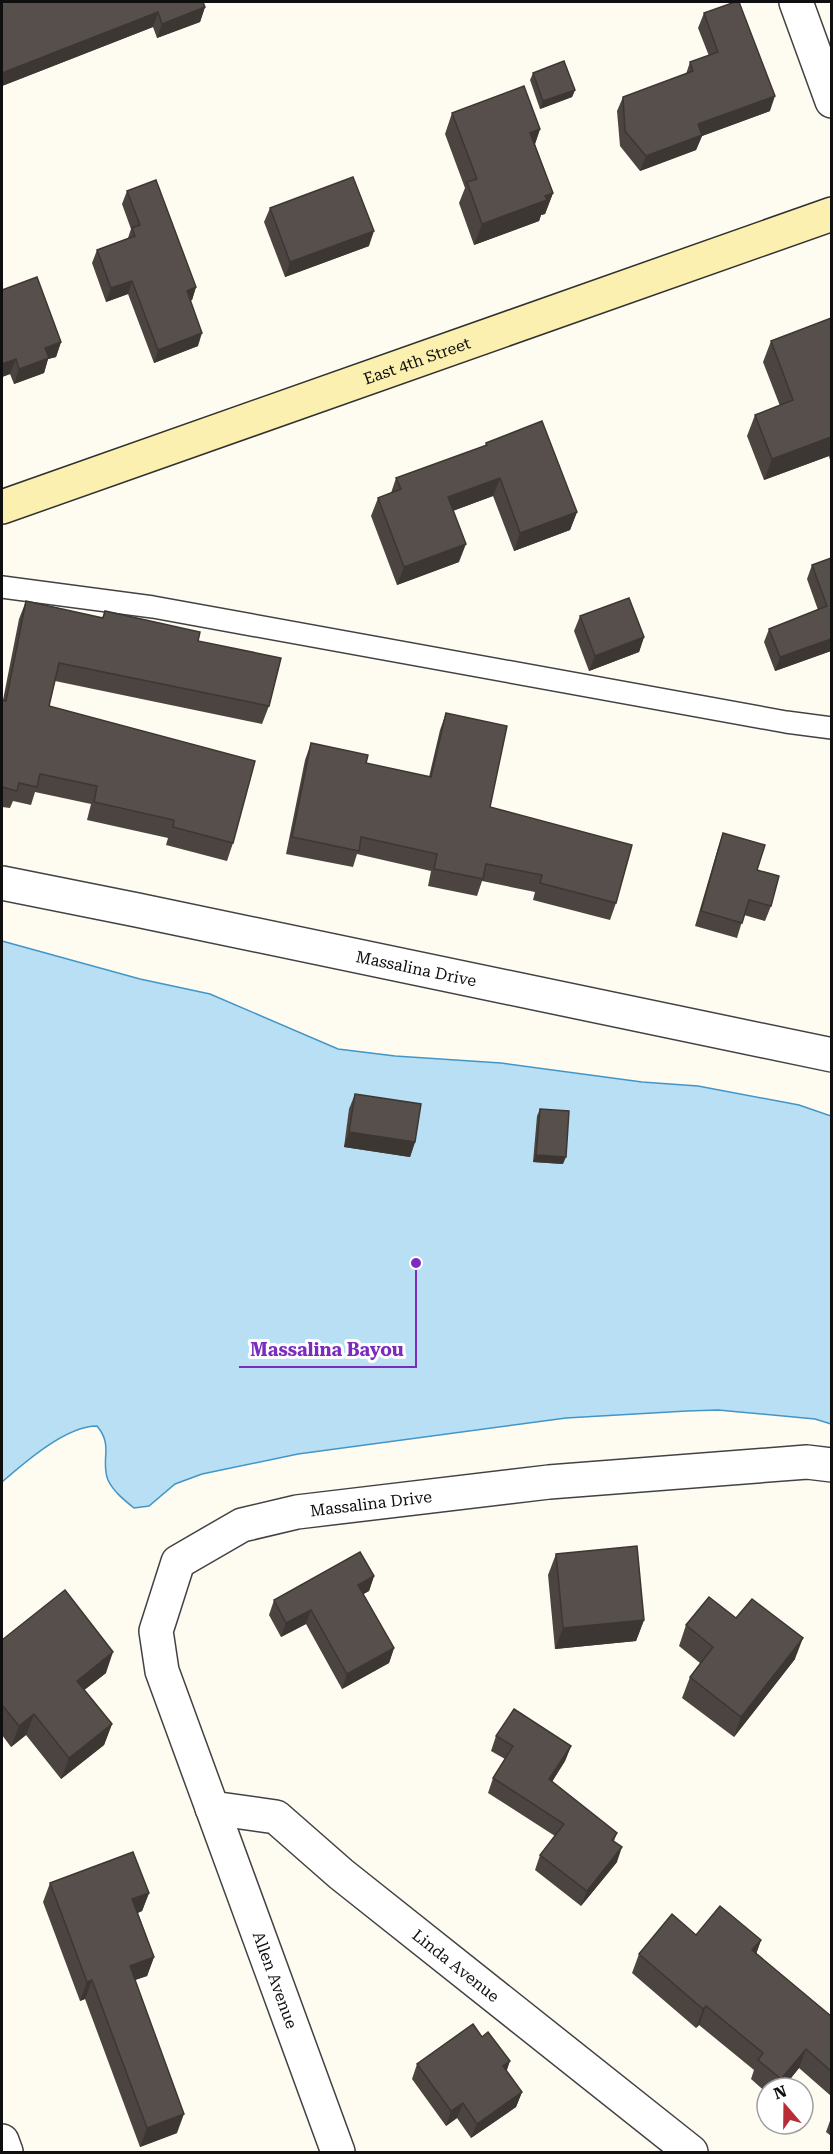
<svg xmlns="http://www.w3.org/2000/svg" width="833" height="2154" viewBox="0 0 833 2154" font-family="'Roboto Serif',serif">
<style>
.water{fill:#b8dff3;stroke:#4296c7;stroke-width:1.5}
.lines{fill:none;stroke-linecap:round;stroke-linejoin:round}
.lane-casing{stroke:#424242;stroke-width:24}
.street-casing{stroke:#424242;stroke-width:36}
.secondary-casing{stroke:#313131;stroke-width:36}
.lane{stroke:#fff;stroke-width:21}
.street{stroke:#fff;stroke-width:33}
.secondary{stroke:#fbf0af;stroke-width:33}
.wall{fill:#4b4440}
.shaded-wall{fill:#3d3734}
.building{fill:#574f4b;stroke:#3d3734;stroke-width:1.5}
.labels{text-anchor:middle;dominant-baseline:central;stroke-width:6;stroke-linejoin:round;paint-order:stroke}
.street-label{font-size:16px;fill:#0f0f0f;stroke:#fff}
.leader{fill:none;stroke:#7b2cbf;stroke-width:2}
.callout-dot{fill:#7b2cbf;stroke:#fff;stroke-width:2}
.callout-label{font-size:18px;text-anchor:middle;font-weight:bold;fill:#7b2cbf;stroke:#fff;stroke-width:6;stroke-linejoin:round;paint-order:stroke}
</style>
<rect width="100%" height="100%" fill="#fefbf1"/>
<path class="water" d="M2,941L140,979L210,994L338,1049L395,1056L501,1063L642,1082L698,1086L799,1105L831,1116V1424L815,1419L718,1410L687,1411L566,1418L298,1454L202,1474L175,1484L149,1506L134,1508C124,1500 113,1491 108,1480C100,1460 114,1446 97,1426C66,1426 25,1462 2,1482Z"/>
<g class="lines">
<g class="lane-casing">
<path id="lane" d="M2,587L153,607L786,722L832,728"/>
</g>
<g class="street-casing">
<g id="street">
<path d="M796,2L832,101"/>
<path id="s1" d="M2,883L137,910L832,1055"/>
<path id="s2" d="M212,1808L276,1817L341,1874L691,2152"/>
<path d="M2,2141L6,2152"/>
<path id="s3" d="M338,2152L162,1671L156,1631L178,1562L242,1525L297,1512L549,1482L807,1462L832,1465"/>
</g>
</g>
<g class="secondary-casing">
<g id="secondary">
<path id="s4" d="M2,507L832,214"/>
</g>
</g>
<use href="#lane" class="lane"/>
<use href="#street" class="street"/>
<use href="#secondary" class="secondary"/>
</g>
<g class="wall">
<path d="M2,2L205,7L200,22L157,38L153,27L2,86Z"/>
<path d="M704,13L770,111L702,136L696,150L640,171L620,146L617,111L623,97L686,74L690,62L709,56L698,28Z"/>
<path d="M533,73L575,90L572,97L540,109L530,80Z"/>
<path d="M452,113L540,129L535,144L553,193L545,214L541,215L539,221L474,245L459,203L465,188L445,134Z"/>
<path d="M127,191L196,287L192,300L190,301L198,346L154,363L128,294L106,302L92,263L97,250L128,238L131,229L122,204Z"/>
<path d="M270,208L369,246L285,277L264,222Z"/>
<path d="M2,290L61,342L56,357L48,359L44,373L14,384L10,374L2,377Z"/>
<path d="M831,318V464L829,456L764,480L747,436L755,415L780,406L763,362L771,341Z"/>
<path d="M486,443L577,512L570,530L514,551L493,496L453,511L459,562L397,585L371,516L378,498L391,493L396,478L485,446Z"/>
<path d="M831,558V651L775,671L764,642L769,629L818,610L807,579L812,565Z"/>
<path d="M26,601L102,618L105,611L198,641L269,706L262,724L55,681L49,706L233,843L227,861L166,845L168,838L87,820L91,804L35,792L31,805L13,801L10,808L2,807V700H3L19,619Z"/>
<path d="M580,616L644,637L639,652L589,671L574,631Z"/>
<path d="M446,713L490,807L616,903L610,920L533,900L535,892L482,881L477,896L428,886L431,871L357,854L353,867L286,854L305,760L311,743L366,763L429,777L440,730Z"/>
<path d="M723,833L757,870L771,906L765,921L744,915L737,938L695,926L718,848Z"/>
<path d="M355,1094L415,1142L410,1157L344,1147L349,1109Z"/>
<path d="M540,1109L563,1164L533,1162L537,1116Z"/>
<path d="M556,1554L644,1620L636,1641L555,1649L548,1575Z"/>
<path d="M374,1576L369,1591L363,1594L394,1648L389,1663L342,1689L306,1624L281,1637L269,1615L274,1600Z"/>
<path d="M736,1618L795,1659L734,1737L682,1698L690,1677L700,1663L679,1646L686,1625Z"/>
<path d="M2,1640L106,1673L84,1690L112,1724L104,1745L61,1779L26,1735L11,1747L2,1735Z"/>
<path d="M496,1736L571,1746L565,1761L552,1782L617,1833L614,1841L617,1862L581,1906L535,1870L540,1855L555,1836L488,1793L493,1778L505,1759L491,1751Z"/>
<path d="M50,1883L149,1893L142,1911L138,1913L154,1957L147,1976L135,1980L177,2133L140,2147L85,1999L80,2001L43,1902Z"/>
<path d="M696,1935L761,1940L756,1954L831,2016V2096L799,2068L783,2088H767V2093L751,2079L754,2070L699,2025L696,2028L632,1973L639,1954Z"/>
<path d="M417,2064L507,2071L522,2092L516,2107L471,2138L457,2118L446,2126L412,2079Z"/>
<path d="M831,2118V2136L826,2132Z"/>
</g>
<g class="shaded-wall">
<path d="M205,7L200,22L157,38L162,24Z"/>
<path d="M158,12L153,27L2,86V73Z"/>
<path d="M575,90L572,97L540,109L543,101Z"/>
<path d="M775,96L770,111L702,136L696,150L640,171L646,156L698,124Z"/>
<path d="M540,129L533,150L530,133Z"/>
<path d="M553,193L545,214L541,215L539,221L474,245L482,224Z"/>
<path d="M374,231L369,246L285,277L290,262Z"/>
<path d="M132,281L128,294L106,302L111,288Z"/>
<path d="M196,287L192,300L182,304L187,291Z"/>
<path d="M202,333L198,346L154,363L158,350Z"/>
<path d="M61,342L56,357L48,359L44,373L14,384L19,369L45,348Z"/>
<path d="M16,359L10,374L2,377V364Z"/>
<path d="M831,437V448L829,456L764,480L772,459Z"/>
<path d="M500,478L493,496L441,515L448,497Z"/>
<path d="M577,512L570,530L514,551L520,533Z"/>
<path d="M466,544L459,562L397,585L404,567Z"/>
<path d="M644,637L639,652L589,671L595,656Z"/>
<path d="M831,639V651L775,671L780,657Z"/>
<path d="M349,1132L415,1142L410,1157L344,1147Z"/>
<path d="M536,1155L566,1157L563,1164L533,1162Z"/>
<path d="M374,1576L369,1591L353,1600L358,1585Z"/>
<path d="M311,1610L306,1624L281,1637L286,1623Z"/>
<path d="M644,1620L636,1641L555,1649L563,1628Z"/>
<path d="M803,1638L795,1659L734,1737L741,1717Z"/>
<path d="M394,1648L389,1663L342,1689L347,1674Z"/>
<path d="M113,1652L106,1673L69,1702L77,1681Z"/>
<path d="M34,1714L26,1735L11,1747L19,1726Z"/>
<path d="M112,1724L104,1745L61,1779L69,1758Z"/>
<path d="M571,1746L565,1761L544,1794L549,1779Z"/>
<path d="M622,1847L617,1862L581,1906L587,1891Z"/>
<path d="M149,1893L142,1911L125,1917L132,1899Z"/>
<path d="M761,1940L754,1960L752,1950Z"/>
<path d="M154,1957L147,1976L123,1984L130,1966Z"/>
<path d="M92,1980L85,1999L80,2001L87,1982Z"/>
<path d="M706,2006L699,2025L696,2028L703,2009Z"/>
<path d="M806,2049L799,2068L783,2088H778L781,2079Z"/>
<path d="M510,2061L505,2076L503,2066Z"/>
<path d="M522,2092L516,2107L471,2138L477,2124Z"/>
<path d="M463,2103L457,2118L446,2126L451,2111Z"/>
<path d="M184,2114L177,2133L140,2147L147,2128Z"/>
</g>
<g class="building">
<path d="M2,2H203L205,7L162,24L158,12L2,73Z"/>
<path d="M735,2H739L775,96L698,124L702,135L646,156L625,131L623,97L693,71L690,62L718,52L704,13Z"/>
<path d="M564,61L575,90L543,101L533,73Z"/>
<path d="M524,86L540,129L530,133L553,193L545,196L547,200L482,224L467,182L477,179L452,113Z"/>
<path d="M353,177L374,231L290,262L270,208Z"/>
<path d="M156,180L196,287L187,291L202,333L158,350L132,281L111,288L97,250L135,236L132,228L140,225L127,191Z"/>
<path d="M37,277L61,342L45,348L49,358L19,369L16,359L2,364V290Z"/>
<path d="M831,318V437L772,459L755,415L793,400L771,341Z"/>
<path d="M542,421L577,512L520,533L500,478L448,497L466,544L404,567L378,498L401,489L396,478L487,445L486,443Z"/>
<path d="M831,558V639L780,657L769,629L827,606L812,565Z"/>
<path d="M629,598L644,637L595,656L580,616Z"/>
<path d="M26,601L103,618L105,611L200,632L198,641L281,658L269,706L59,663L49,706L255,761L233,843L173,827L174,820L94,802L97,786L40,774L37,787L19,783L17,791L2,787V700L6,701Z"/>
<path d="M446,713L507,726L490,807L632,845L616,903L540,883L542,875L486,864L483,879L434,869L437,854L361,837L359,851L292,837L311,743L368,755L366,763L431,777Z"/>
<path d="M723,833L765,845L757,870L779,876L771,906L749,900L742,923L701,911Z"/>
<path d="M355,1094L421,1104L415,1142L349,1132Z"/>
<path d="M540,1109L569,1111L566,1157L536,1155Z"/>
<path d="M637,1546L644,1620L563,1628L556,1554Z"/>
<path d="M360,1552L374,1576L358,1585L394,1648L347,1674L311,1610L286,1623L274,1600Z"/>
<path d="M65,1590L113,1652L77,1681L112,1724L69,1758L34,1714L19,1726L2,1705V1640Z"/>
<path d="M709,1597L736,1618L752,1599L803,1638L741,1717L690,1677L713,1647L686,1625Z"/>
<path d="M514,1709L571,1746L549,1779L617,1833L612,1840L622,1847L587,1891L540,1855L564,1824L493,1778L513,1746L496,1736Z"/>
<path d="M133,1852L149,1893L132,1899L154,1957L130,1966L184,2114L147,2128L92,1980L87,1982L50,1883Z"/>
<path d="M720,1906L761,1940L752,1950L831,2016V2071L806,2049L781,2079L758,2060L763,2053L706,2006L703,2009L639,1954L672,1914L696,1935Z"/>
<path d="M473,2024L482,2037L488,2032L510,2061L503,2066L522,2092L477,2124L463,2103L451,2111L417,2064Z"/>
</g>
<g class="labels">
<g class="street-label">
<text stroke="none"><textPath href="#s4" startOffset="440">East 4th Street</textPath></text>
<text stroke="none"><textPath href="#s1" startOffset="423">Massalina Drive</textPath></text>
<text stroke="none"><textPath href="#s3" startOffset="830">Massalina Drive</textPath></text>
<text stroke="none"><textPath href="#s2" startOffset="298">Linda Avenue</textPath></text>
<text transform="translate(275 1980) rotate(70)">Allen Avenue</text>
</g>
</g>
<path class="leader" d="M416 1263L416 1367H239"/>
<circle class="callout-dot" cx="416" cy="1263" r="6"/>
<g class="callout-label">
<text x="327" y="1356">Massalina Bayou</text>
</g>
<rect width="833" height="2154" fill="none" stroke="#0f0f0f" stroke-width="6"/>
<g transform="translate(785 2106) rotate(340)"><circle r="28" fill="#ffffff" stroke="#9f9f9f" stroke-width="1.5"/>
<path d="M0-4.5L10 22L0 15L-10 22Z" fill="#b92d38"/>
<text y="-9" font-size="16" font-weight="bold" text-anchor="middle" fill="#0f0f0f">N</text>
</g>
</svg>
